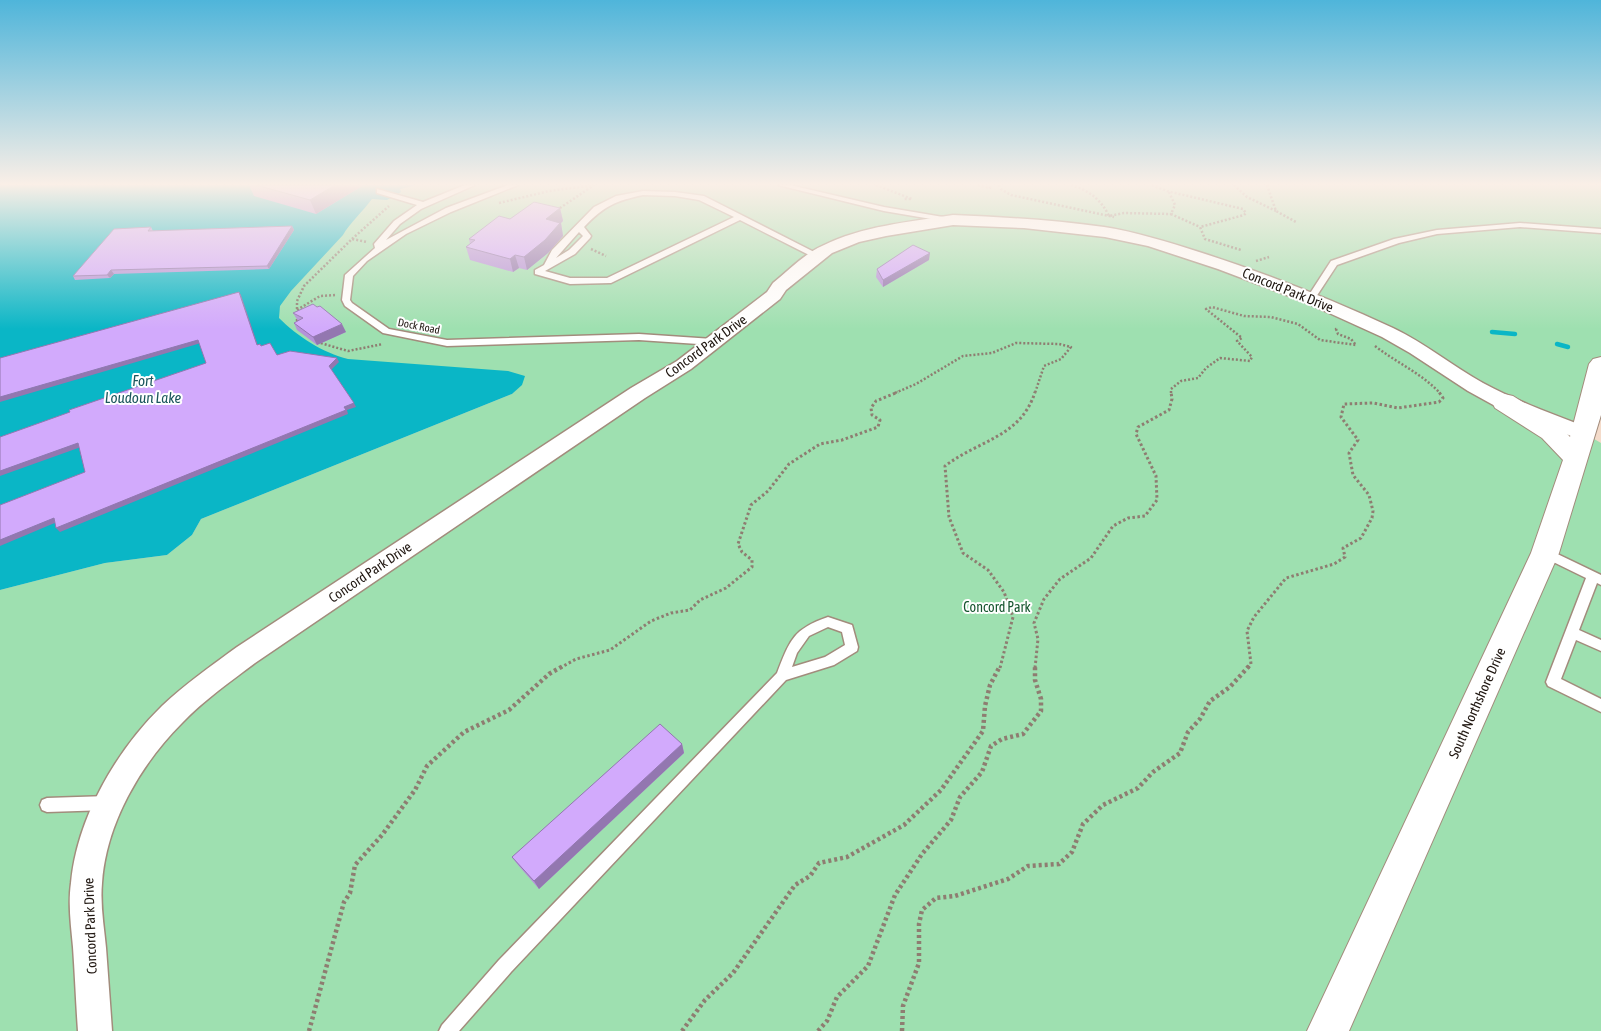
<svg xmlns="http://www.w3.org/2000/svg" width="1601" height="1031" viewBox="0 0 1601 1031" font-family="'Asap Condensed',sans-serif">
<style>
.green{fill:#9ee0b0}
.water{fill:#0ab6c6}
.lines{fill:none;stroke-linecap:round;stroke-linejoin:round}
.stream{stroke:#0ab6c6;stroke-width:4.5}
.service-casing{stroke:#a28c7c;stroke-width:3}
.minor-casing{stroke:#a28c7c;stroke-width:3}
.secondary-casing{stroke:#a28c7c;stroke-width:2}
.path-far2{stroke:#8e7d71;stroke-width:2.5;stroke-dasharray:2 2;stroke-linecap:butt}
.path-far1{stroke:#8e7d71;stroke-width:3;stroke-dasharray:2.5 2.5;stroke-linecap:butt}
.path{stroke:#8e7d71;stroke-width:4.5;stroke-dasharray:3 3;stroke-linecap:butt}
.service{fill:#fff;fill-rule:evenodd}
.minor{fill:#fff;fill-rule:evenodd}
.secondary{fill:#fff;fill-rule:evenodd}
.wall{fill:#b592d9}
.shaded-wall{fill:#9377b0}
.building{fill:#d2aafc;stroke:#9377b0}
.labels{text-anchor:middle;dominant-baseline:central;stroke-width:4;stroke-linejoin:round;paint-order:stroke}
.far-street-label{font-size:11px;fill:#1f1610;stroke:#fff}
.street-label{font-size:14px;fill:#1f1610;stroke:#fff}
.park-label{font-size:14px;fill:#15552e;stroke:#fff}
.water-label{font-size:15px;font-style:italic;fill:#1b565d;stroke:#fff}
</style>
<rect width="100%" height="100%" fill="#f4dbca"/>
<path class="green" d="M395,185H1601V371L1584,433L1601,443V1031H0V590L105,563L167,555L192,535L201,519L512,394L522,384L346,366L275,330L282,294L369,198Z"/>
<path class="water" d="M0,185H416L400,189L401,192L387,200L372,199C363,211 349,224 343,235L291,291L280,306L279,318C297,336 323,353 348,359L508,371L525,376L522,385L512,394L201,519L192,535L167,555L105,563L0,590Z"/>
<g class="lines">
<g class="stream">
<path d="M1492,332L1515,334"/>
<path d="M1557,344L1568,347"/>
</g>
<g class="service-casing">
<g id="service">
<path d="M465,185H475L421,209L400,224L386,240L446,208L508,185H518L451,212L406,234L367,261L353,276L350,300L352,303L389,329L447,340L639,334L713,339L718,342L713,345L639,340L447,346L383,333L345,306L342,300L345,275L375,248L374,244L394,221L417,205L377,193V189L423,202Z"/>
<path d="M778,185H790L884,207L949,218L953,220L949,222L884,211Z"/>
<path d="M643,191L675,192L704,196L822,256L815,258L740,220L611,283L570,284L535,274V270L544,265L552,250L594,207L616,196ZM643,195L675,196L699,200L734,217L607,278H570L545,271L575,254L590,238L591,236L584,227C604,206 615,201 643,195ZM579,232L583,236L569,250L556,258Z"/>
<path d="M1520,223L1601,229V233L1520,227L1437,234L1399,243L1337,265L1314,300H1308L1307,298L1331,261L1394,239L1437,230Z"/>
<path d="M1545,548L1601,575V585L1597,583L1579,630L1601,640V651L1576,640L1561,679L1601,699V712L1548,686L1546,682L1586,578L1541,556L1539,553L1541,550Z"/>
<path d="M828,617L852,625L858,647L857,651L834,665L786,680L511,972L459,1031H439L442,1025L499,960L777,673C790,640 793,629 828,617ZM828,627L842,632L845,645L825,657L792,667L797,653L809,636Z"/>
<path d="M108,796L113,798L115,803L113,808L108,810L47,812L42,810L40,805L42,800L47,798Z"/>
</g>
</g>
<g class="minor-casing">
<path id="minor" d="M953,215C1003,217 1054,220 1104,227C1136,232 1168,242 1199,252C1265,273 1330,299 1393,328C1425,343 1452,366 1483,383C1518,402 1555,415 1591,429L1594,434L1591,439L1584,441L1497,407L1468,391L1410,353L1382,337L1305,302L1218,269L1148,246L1105,237L1024,228L953,225L886,236L859,242L832,253L786,290L780,299L691,369L645,398L255,663C230,682 204,700 182,723C140,765 106,824 102,883C100,905 104,926 106,948C108,975 110,1003 112,1031H78C76,1003 75,975 73,947C71,926 68,904 71,883C77,818 116,751 162,706C185,684 211,666 237,647L631,388L677,361L767,292L773,283C788,271 804,254 822,246C862,226 909,222 953,215Z"/>
</g>
<g class="secondary-casing">
<path id="secondary" d="M1601,357V415L1559,553L1349,1031H1307L1531,553L1563,460L1542,438L1495,408L1492,402L1495,396L1504,394L1513,396L1560,426L1570,437L1589,364L1593,359Z"/>
</g>
<g class="path-far2">
<path d="M876,185L912,199H903"/>
<path d="M978,185L990,188V185"/>
<path d="M999,185L1001,189L1011,195L1114,217"/>
<path d="M1071,185C1088,190 1101,199 1109,216L1124,213L1171,214"/>
<path d="M1152,185L1167,191L1243,209L1246,213L1244,215L1200,227L1205,239L1241,250"/>
<path d="M1234,185L1247,197L1276,211"/>
<path d="M1267,185L1276,211L1296,222"/>
<path d="M1169,192L1175,205L1171,214L1200,227"/>
<path d="M499,203L549,191L594,185L557,210"/>
<path d="M352,239L389,206"/>
<path d="M591,249L606,256"/>
<path d="M1256,261L1269,257"/>
<path d="M297,310L320,296L335,295"/>
<path d="M297,325V301L304,286L352,239L367,242"/>
<path d="M317,342L348,351L383,344"/>
<path d="M1375,346C1397,363 1421,373 1440,393"/>
<path d="M895,393L916,384L963,356L992,353L1016,343L1059,344L1071,347L1061,359L1044,366L1035,393"/>
<path d="M1171,393V389L1181,381L1198,378L1206,368L1220,358L1250,361L1252,357L1237,341L1242,338L1206,309L1212,307L1244,316L1271,317L1298,324L1320,340L1356,345L1351,339L1338,334L1336,329H1338"/>
</g>
<g class="path-far1">
<path d="M560,668L576,659L610,650L651,621L671,613L690,610L700,600L726,588L752,567V560L742,552L738,544L751,505L768,491L789,464L820,444L842,440L878,427L880,420L872,415L871,408L876,401L898,392"/>
<path d="M1000,668L1013,617L1004,592L988,570L963,553L949,517L945,466C979,440 1021,437 1035,392"/>
<path d="M1035,668L1038,639L1034,623L1044,599L1060,579L1091,558L1113,526L1128,518L1145,516L1157,500L1156,476L1136,434L1138,427L1169,410L1172,399L1171,392"/>
<path d="M1248,668L1251,664L1247,631L1254,617L1286,578L1334,564L1345,557L1343,548L1361,538L1372,518L1373,511L1369,495L1353,475L1349,453L1358,440L1341,417L1344,404L1373,403L1398,408L1439,402L1443,398L1439,392"/>
</g>
<g class="path">
<path d="M309,1031L344,902L350,893L355,865L382,835L415,790L427,766L464,732L509,710L549,674L563,666"/>
<path d="M682,1031L705,1000L733,973L795,885L810,876L819,863L847,857L904,825L941,790L983,731L985,706L990,685L1000,666"/>
<path d="M818,1031L827,1021L837,997L868,966L895,895L922,854L951,820L960,797L982,772L991,746L1002,739L1023,734L1041,711V699L1035,680V666"/>
<path d="M902,1031L903,1006L919,963V924L922,910L936,898L955,896L1008,879L1028,866L1059,864L1072,852L1083,824L1103,805L1138,788L1153,772L1180,753L1188,732L1200,719L1210,701L1230,687L1249,666"/>
</g>
<use href="#service" class="service"/>
<use href="#minor" class="minor"/>
<use href="#secondary" class="secondary"/>
</g>
<g class="wall">
<path d="M249,185H361L362,186L316,214L254,196Z"/>
<path d="M560,208L563,221L561,223L563,236L548,253L527,270L519,268L513,272L470,260L466,247L470,244L469,239L510,219Z"/>
<path d="M292,226L294,230L269,269L114,274L110,278L75,280L73,276L151,227L153,231Z"/>
<path d="M929,260L883,287L876,277L877,269Z"/>
<path d="M293,313L346,332L317,345L297,330L294,323L298,321Z"/>
<path d="M682,744L684,753L539,889L518,865L512,857Z"/>
</g>
<g class="shaded-wall">
<path d="M335,185H361L362,186L316,214L310,200Z"/>
<path d="M560,208L563,221L561,223L563,236L548,253L527,270L524,257L546,219Z"/>
<path d="M292,226L294,230L269,269L267,266Z"/>
<path d="M930,253L929,260L883,287V280Z"/>
<path d="M515,255L519,268L513,272L510,259Z"/>
<path d="M111,270L114,274L110,278L107,275Z"/>
<path d="M239,292L241,295L259,349L257,345Z"/>
<path d="M342,324L346,332L317,345L313,337Z"/>
<path d="M198,340L201,343L0,402V397Z"/>
<path d="M337,358L339,362L331,370L329,366Z"/>
<path d="M354,403L356,407L347,410L348,414L60,532L56,528Z"/>
<path d="M78,443L81,447L0,476V471Z"/>
<path d="M54,518L57,522L0,546V540Z"/>
<path d="M682,744L684,753L539,889L534,881Z"/>
</g>
<g class="building">
<path d="M256,185H335L310,200Z"/>
<path d="M534,202L560,208L546,219L560,223L545,240L524,257L515,255L510,259L466,247L475,240L469,239L499,216L510,219Z"/>
<path d="M292,226L267,266L111,270L107,275L73,276L114,229L151,227L148,231Z"/>
<path d="M913,245L930,253L883,280L877,269Z"/>
<path d="M239,292L257,345L260,344L261,346L270,343L277,355L290,351L337,358L329,366L354,403L344,407L346,410L56,528L54,518L0,540V505L85,472L78,443L0,471V437L70,412L69,410L206,363L198,340L0,397V358Z"/>
<path d="M313,304L317,307L320,306L342,324L313,337L294,323L303,318L293,313Z"/>
<path d="M660,724L682,744L534,881L512,857Z"/>
</g>
<linearGradient id="sky" x2="0" y2="1"><stop stop-color="#4fb5da"/><stop offset="0.56" stop-color="#faefe7"/><stop offset="1" stop-color="#faefe7" stop-opacity="0"/></linearGradient>
<rect width="1601" height="329" fill="url(#sky)"/>
<g class="labels">
<g class="far-street-label">
<text transform="translate(419 326) rotate(11)">Dock Road</text>
</g>
<g class="street-label">
<text transform="translate(1288 290) rotate(22)">Concord Park Drive</text>
<text transform="translate(706 346) rotate(-36)">Concord Park Drive</text>
<text transform="translate(370 572) rotate(-34)">Concord Park Drive</text>
<text transform="translate(1477 703) rotate(-66)">South Northshore Drive</text>
<text transform="translate(90 926) rotate(-92)">Concord Park Drive</text>
</g>
<g class="park-label">
<text x="997" y="607">Concord Park</text>
</g>
<g class="water-label">
<text x="143" y="380">Fort<tspan x="143" dy="17">Loudoun Lake</tspan></text>
</g>
</g>
</svg>
